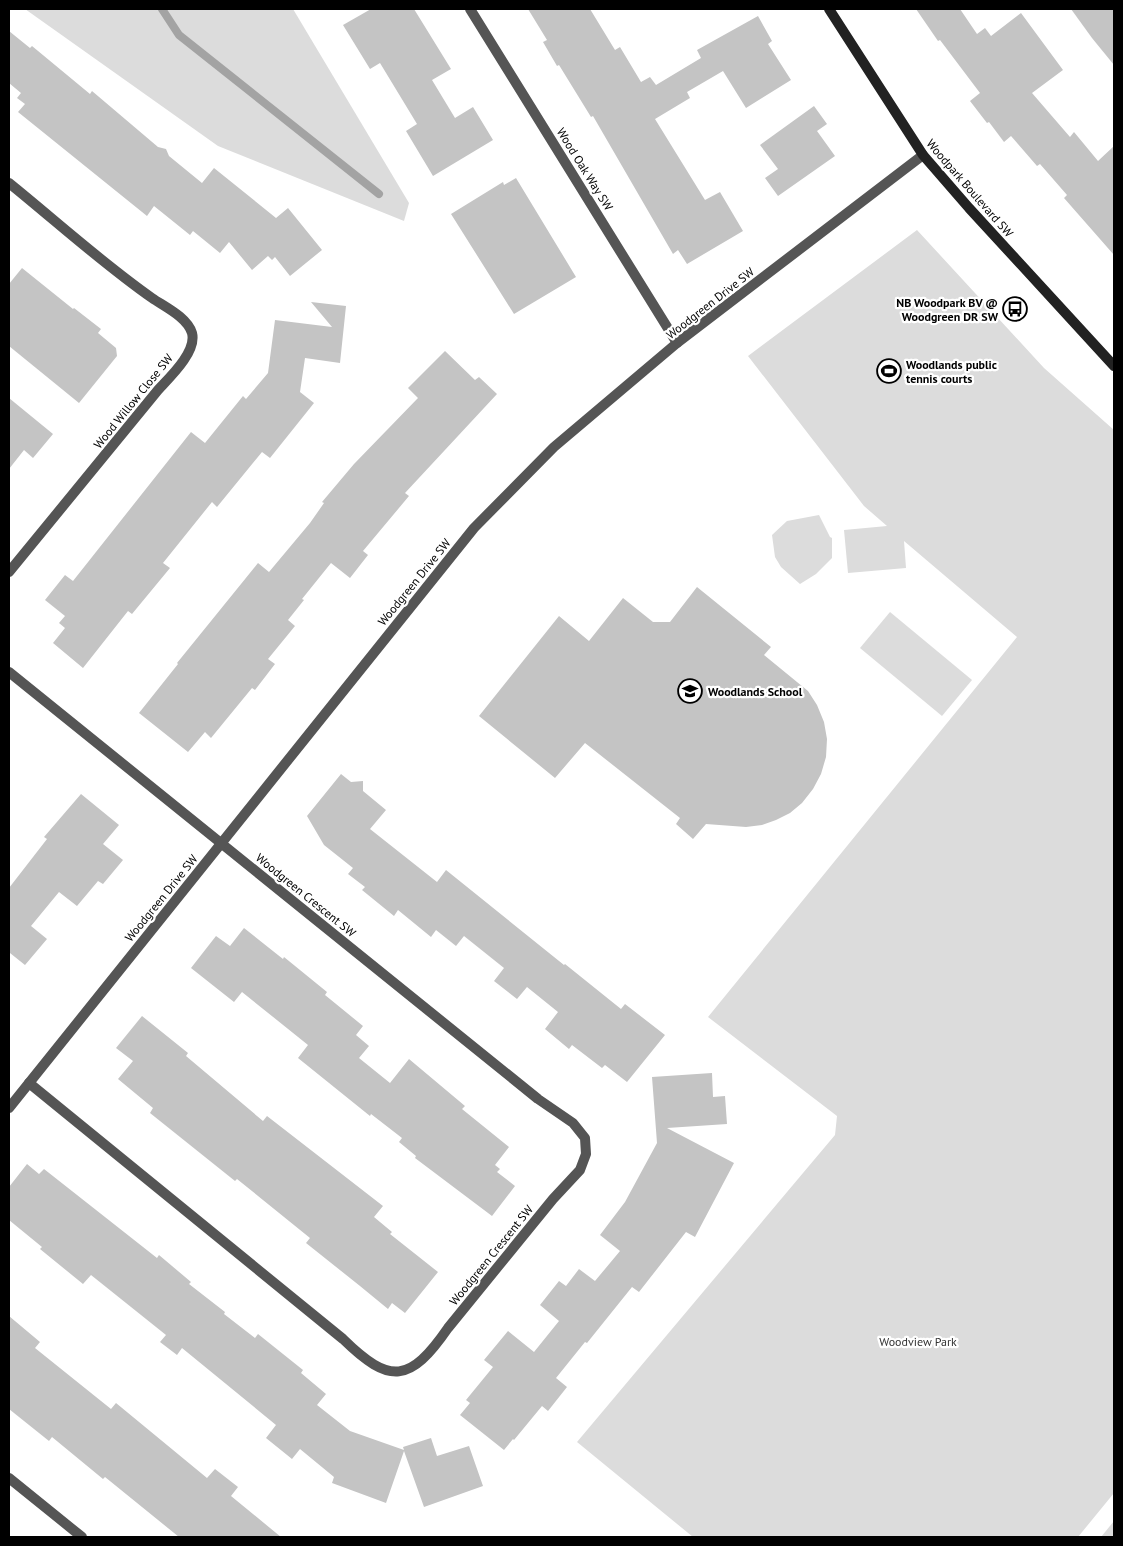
<svg xmlns="http://www.w3.org/2000/svg" width="1123" height="1546" viewBox="0 0 1123 1546" font-family="'PT Sans',sans-serif">
<style>
.green{fill:#dcdcdc}
.lines{fill:none;stroke-linecap:round;stroke-linejoin:round}
.stream{stroke:#a3a3a3;stroke-width:8}
.building{fill:#c4c4c4}
.street{stroke:#555;stroke-width:10}
.secondary{stroke:#222;stroke-width:10}
.labels{text-anchor:middle;dominant-baseline:central;stroke-width:4.5;stroke-linejoin:round;paint-order:stroke}
.street-label{font-size:12px;fill:#000;stroke:#fff}
.poi-label{font-size:12px;font-weight:bold;fill:#000;stroke:#fff;text-anchor:start}
.park-label{font-size:12px;fill:#333;stroke:#fff}
</style>
<rect width="100%" height="100%" fill="#fff"/>
<g class="green">
<path d="M25,9H293L409,203L404,221L218,146Z"/>
<path d="M917,230L1044,368L1114,430V1493L1078,1537H693L577,1442L835,1135L837,1116L708,1017L1017,637L904,541L906,568L848,573L844,530L887,526L864,506L748,356Z"/>
<path d="M819,515L830,537L832,538V558L816,574L800,584L781,567L775,557L772,535L787,521Z"/>
<path d="M890,612L972,680L942,716L860,648Z"/>
<path d="M1114,1521V1537H1101Z"/>
</g>
<g class="lines">
<path class="stream" d="M162,9L179,35L379,194"/>
</g>
<g class="building">
<path d="M371,9H414L451,69L432,80L455,118L473,107L493,140L433,176L406,131L417,124L380,63L370,69L343,25Z"/>
<path d="M528,9H590L615,50L620,47L641,82L650,77L656,85L701,58L697,50L758,16L772,41L768,44L791,80L746,108L723,71L687,92L690,98L655,119L705,200L720,192L743,231L687,264L678,250L673,254L593,116L591,117L559,65L557,66L543,42L547,40Z"/>
<path d="M916,9H960L977,34L985,28L991,36L1021,13L1063,70L1032,93L1070,137L1074,132L1098,161L1114,146V255L1064,198L1067,195L1040,164L1037,166L1011,136L1004,142L989,122L987,123L970,101L980,93L940,40L938,41Z"/>
<path d="M1071,9H1114V65L1092,38Z"/>
<path d="M9,31L30,48L32,46L90,94L92,91L158,147L166,149L169,156L202,183L214,168L276,218L288,208L322,250L290,276L275,257L272,260L268,256L252,270L229,242L220,253L193,231L190,235L154,206L147,216L18,112L25,104L17,98L21,93L9,83Z"/>
<path d="M814,106L827,124L817,131L835,156L778,196L765,178L778,169L760,145Z"/>
<path d="M516,178L576,277L514,314L451,214L503,182L504,185Z"/>
<path d="M22,268L73,309L74,308L101,329L98,333L116,348L117,356L79,403L9,346V284Z"/>
<path d="M311,302L346,306L340,363L305,358L300,392L314,403L270,458L262,452L217,507L212,502L163,563L170,568L132,614L128,611L83,668L53,643L65,628L59,623L65,616L45,600L65,575L73,581L191,432L205,443L243,396L246,399L268,373L275,320L332,327Z"/>
<path d="M445,351L475,380L479,377L497,394L405,493L409,496L363,551L368,555L350,578L331,563L302,599L304,600L288,620L295,626L268,659L275,664L255,690L252,688L211,738L205,732L188,752L139,713L178,664L177,663L258,563L269,572L310,523L324,503L322,502L354,464L418,398L408,388Z"/>
<path d="M9,398L53,434L33,458L24,450L9,469Z"/>
<path d="M697,587L771,647L764,655L808,691L817,705L824,722L827,739L826,757L821,774L813,789L802,803L790,813L776,820L762,825L746,827L706,824L693,839L676,824L680,818L585,743L555,778L479,716L559,616L589,641L623,598L653,622H670Z"/>
<path d="M341,774L351,782L363,781V791L386,810L370,829L437,882L446,870L564,965L565,964L621,1009L625,1004L665,1035L627,1082L605,1065L602,1068L572,1045L569,1049L545,1029L558,1012L527,987L517,999L494,981L504,968L464,936L456,946L436,930L431,937L398,910L394,916L362,890L365,887L348,874L353,868L324,845L307,816Z"/>
<path d="M81,794L119,825L103,844L123,860L103,884L98,881L77,906L59,892L31,926L47,939L25,965L10,953L9,954V888L47,839L44,837Z"/>
<path d="M244,928L283,959L284,957L327,992L325,995L363,1026L356,1035L369,1046L359,1058L390,1083L409,1059L465,1106L462,1109L509,1147L495,1165L500,1169L497,1172L515,1186L492,1216L415,1158L416,1156L399,1142L402,1138L371,1114L370,1116L298,1058L308,1045L242,992L234,1002L191,968L216,936L230,946Z"/>
<path d="M142,1016L188,1053L186,1056L263,1121L267,1116L383,1206L374,1217L392,1232L390,1234L438,1272L405,1313L392,1303L388,1309L360,1286L306,1243L310,1238L237,1179L235,1181L150,1113L153,1108L118,1079L133,1061L116,1048Z"/>
<path d="M712,1073L713,1097L725,1096L727,1124L667,1128L734,1163L695,1237L686,1232L639,1292L632,1287L587,1343L585,1342L556,1378L567,1387L548,1411L542,1406L514,1440L513,1439L504,1450L460,1415L470,1403L466,1400L493,1367L484,1360L508,1331L534,1352L559,1321L540,1305L559,1281L566,1286L579,1269L595,1281L620,1251L600,1235L625,1202L657,1143L652,1077Z"/>
<path d="M27,1164L39,1174L44,1169L157,1258L159,1255L191,1282L189,1284L225,1312L224,1314L255,1338L258,1334L303,1370L301,1373L326,1394L317,1405L350,1431L404,1450L403,1447L431,1438L437,1456L469,1446L483,1486L424,1507L404,1451L386,1503L332,1483L334,1477L300,1449L292,1459L266,1438L276,1425L182,1348L177,1355L160,1342L166,1335L91,1275L83,1284L40,1249L42,1247L9,1220V1187Z"/>
<path d="M9,1316L40,1342L35,1348L111,1409L116,1403L207,1478L215,1469L238,1487L231,1496L281,1537H179L105,1477L103,1479L52,1437L49,1441L9,1409Z"/>
</g>
<g class="lines">
<g class="street">
<path d="M470,9L677,343"/>
<path d="M9,183C56,221 102,263 152,298C165,307 187,317 192,333C197,352 169,378 158,390L9,572"/>
<path d="M9,672L538,1099L573,1123L585,1138L586,1154L580,1170L553,1199L448,1328C410,1383 390,1385 343,1339L29,1083"/>
<path d="M9,1108L474,528L554,447L677,343L923,155"/>
<path d="M9,1478L82,1537"/>
</g>
<path class="secondary" d="M829,9L923,155L969,208L1114,366"/>
</g>
<defs>
<g id="bus-ring" transform="scale(1.25)"><circle r="9.5" fill="#fff" stroke="#000" stroke-width="1.5"/><path d="M-5-6H5V4H4V6H2V4H-2V6H-4V4H-5ZM-3.5-4V0h7V-4ZM-3.5 1.2v1.5H-2V1.2ZM2 1.2v1.5H3.5V1.2Z" fill="#000"/></g>
<g id="stadium-ring" transform="scale(1.25)"><circle r="9.5" fill="#fff" stroke="#000" stroke-width="1.5"/><path d="M0-5a6.5 5 0 1 0 0 10a6.5 5 0 1 0 0-10ZM-3.5-1.8h7v3.6h-7Z" fill="#000"/></g>
<g id="school-ring" transform="scale(1.25)"><circle r="9.5" fill="#fff" stroke="#000" stroke-width="1.5"/><path d="M0-5L7-2L0 1L-7-2ZM-4 1L0 2.5L4 1V4Q0 6-4 4Z" fill="#000"/></g>
</defs>
<g fill-rule="evenodd">
<use href="#bus-ring" x="1015" y="309"/>
<use href="#stadium-ring" x="889" y="371"/>
<use href="#school-ring" x="690" y="691"/>
</g>
<g class="labels">
<g class="street-label">
<text transform="translate(585 169) rotate(58)">Wood Oak Way SW</text>
<text transform="translate(970 188) rotate(49)">Woodpark Boulevard SW</text>
<text transform="translate(710 303) rotate(-38)">Woodgreen Drive SW</text>
<text transform="translate(133 401) rotate(-51)">Wood Willow Close SW</text>
<text transform="translate(414 582) rotate(-51)">Woodgreen Drive SW</text>
<text transform="translate(306 895) rotate(39)">Woodgreen Crescent SW</text>
<text transform="translate(161 898) rotate(-51)">Woodgreen Drive SW</text>
<text transform="translate(491 1255) rotate(-51)">Woodgreen Crescent SW</text>
</g>
<g class="poi-label">
<text x="998" y="302" text-anchor="end">NB Woodpark BV @<tspan x="998" dy="14">Woodgreen DR SW</tspan></text>
<text x="906" y="364">Woodlands public<tspan x="906" dy="14">tennis courts</tspan></text>
<text x="708" y="691">Woodlands School</text>
</g>
<g class="park-label">
<text x="918" y="1341">Woodview Park</text>
</g>
</g>
<rect width="1123" height="1546" fill="none" stroke="#000000" stroke-width="20"/>
</svg>
